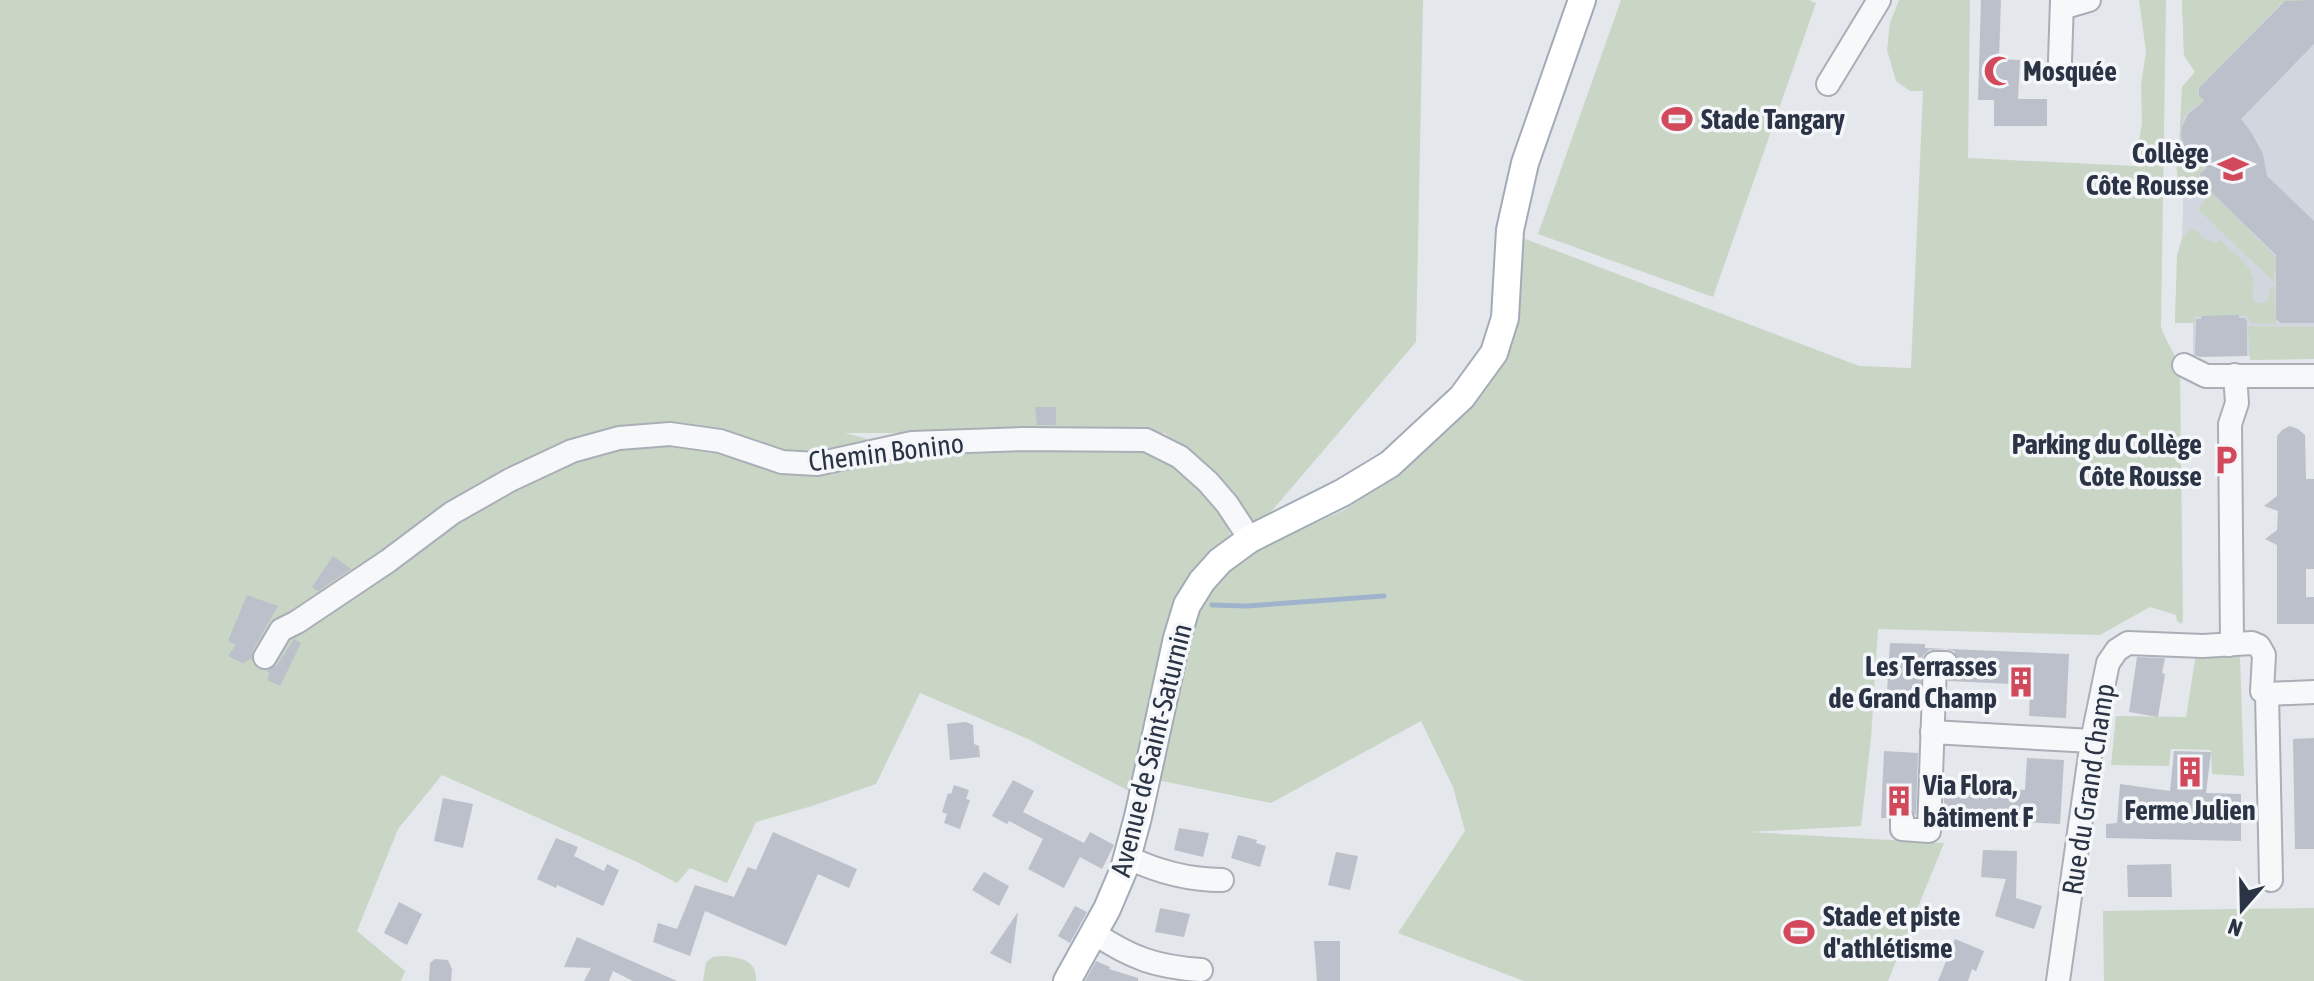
<svg xmlns="http://www.w3.org/2000/svg" width="2314" height="981" viewBox="0 0 2314 981" font-family="'Asap Condensed',sans-serif">
<style>
.built{fill:#d2d6de}
.green{fill:#c9d6c5}
.lines{fill:none;stroke-linecap:round;stroke-linejoin:round}
.stream{stroke:#9fb4cc;stroke-width:5}
.building{fill:#bbc0ca}
.minor-casing{stroke:#a9aeb7;stroke-width:26}
.major-casing{stroke:#a3abb8;stroke-width:30}
.minor{stroke:#f7f8fa;stroke-width:22}
.major{stroke:#fff;stroke-width:26}
.labels{text-anchor:middle;dominant-baseline:central;stroke-width:7;stroke-linejoin:round;paint-order:stroke}
.poi-label{font-size:28px;font-weight:bold;fill:#2b3445;stroke:#f4f6f9;text-anchor:start}
.street-label{font-size:28px;fill:#2b3445;stroke:#f4f6f9}
</style>
<rect width="100%" height="100%" fill="#e4e7ec"/>
<path class="built" d="M2182,0H2314V327L2249,326L2250,356H2193V323L2175,322L2178,252L2182,239L2183,206L2179,152L2182,87L2195,72L2184,55Z"/>
<g class="green">
<path d="M0,0H1423L1416,342L1258,527L1165,433H845L917,452L1126,445L1171,463L1220,511L1232,539L1200,563L1177,600L1129,791L1028,739L920,693L876,784L812,806L756,822L727,883L690,868L677,883L637,862L442,775L398,829L357,931L405,971L401,981H0Z"/>
<path d="M1621,0H1808L1816,3L1713,297L1538,234Z"/>
<path d="M1899,0H1970L1968,158L2134,166L2142,124L2141,85L2146,51L2139,0H2166L2161,327C2166,343 2177,355 2180,371L2183,621L2181,624L2177,621L2176,615L2150,607L2100,635L1878,629L1871,738L1861,826L1749,832L1944,843L1888,981H1524L1398,933L1465,831L1453,787L1421,721L1271,803L1157,780L1190,620L1212,587L1245,556L1346,509L1397,468L1457,411L1515,297L1523,238L1859,366L1911,368L1923,91H1910L1896,81L1887,50L1890,23Z"/>
<path d="M2182,0H2314V3L2282,2L2197,90L2204,103C2178,110 2182,128 2182,151L2197,164L2204,166L2197,181L2180,198L2175,155L2179,152L2182,87L2195,72L2184,55Z"/>
<path d="M2212,193L2287,268L2274,274V282L2198,209Z"/>
<path d="M2191,229L2198,231L2203,238L2216,243L2219,240C2229,249 2248,262 2252,275C2256,284 2250,291 2254,302L2262,303L2267,301L2271,288L2274,285L2276,324L2251,323L2247,316H2194L2195,323H2175L2177,255L2182,239Z"/>
<path d="M2248,326L2314,327V359L2250,360Z"/>
<path d="M2196,654L2240,657L2244,776L2212,774L2211,750L2171,749L2169,766L2111,765L2116,716L2186,717Z"/>
<path d="M2314,908V981H2104L2103,911Z"/>
<path d="M724,956C741,958 757,960 756,981H703L706,962L713,957Z"/>
</g>
<g class="lines">
<path class="stream" d="M1212,605L1247,606L1384,596"/>
</g>
<g class="building">
<path d="M1981,0H2001L1999,59L2020,60L2018,99H2047V126H1994V100H1978Z"/>
<path d="M2314,0V44L2241,119L2251,132L2263,154L2267,176L2314,221V323H2281L2276,319V255L2201,182L2200,174L2207,167L2185,149L2181,135L2182,127L2188,114L2204,101L2199,95V88L2285,1Z"/>
<path d="M2239,315V318H2245L2247,322V356L2200,357L2195,355L2196,319H2201V316Z"/>
<path d="M1035,407H1056V425H1037Z"/>
<path d="M2290,426L2298,429L2305,435L2306,479H2314V569H2306V597H2314V624H2277V545L2265,539L2277,530L2278,511L2264,506L2277,496V436L2282,430Z"/>
<path d="M333,556L351,569L318,591L312,587Z"/>
<path d="M247,595L278,606L253,650L252,660L250,659L243,663L228,656L236,645L228,641Z"/>
<path d="M294,639L301,643L280,686L267,680L270,673L266,671L277,665Z"/>
<path d="M1890,643L1925,644V648L2069,654L2066,718L2029,716L2030,696H2012V684L1948,681L1949,676L1958,671L1960,662L1954,651L1946,649L1929,650L1923,656L1919,710L1886,709Z"/>
<path d="M2137,657L2165,658L2162,673L2165,674L2158,717L2129,712Z"/>
<path d="M966,722L973,725L974,744L979,746L980,757L950,760L947,724Z"/>
<path d="M2314,738V849H2295L2293,739Z"/>
<path d="M1884,751L1918,753L1916,816L1910,807L1901,805L1894,807L1888,818H1881Z"/>
<path d="M2174,751L2211,752L2206,793L2241,794V841L2106,838V824L2117,823L2120,784L2170,791Z"/>
<path d="M2027,758L2064,760L2060,824L1943,818L1945,786L2025,790Z"/>
<path d="M1013,780L1034,791L1023,812L1084,843L1090,832L1114,845L1102,869L1080,857L1064,888L1028,869L1043,839L1009,821L1007,824L992,816Z"/>
<path d="M954,785L969,790L966,799L970,800L960,829L944,823L947,814L942,812L948,793L951,794Z"/>
<path d="M443,798L473,804L463,848L434,841Z"/>
<path d="M1179,828L1209,833L1203,857L1174,850Z"/>
<path d="M773,832L857,869L849,888L818,874L786,946L705,911L690,956L653,942L658,923L677,929L695,885L734,897L748,867L756,870Z"/>
<path d="M1238,835L1257,840L1256,843L1266,846L1260,867L1231,858Z"/>
<path d="M556,838L578,847L574,856L604,871L607,864L619,870L603,906L557,885L556,888L537,879Z"/>
<path d="M1983,850L2017,851L2016,898L2042,906L2034,929L1995,916L2006,879L1981,877Z"/>
<path d="M1336,852L1358,856L1350,890L1328,885Z"/>
<path d="M2171,864L2172,897H2128L2127,865Z"/>
<path d="M984,872L1009,886L999,906L972,890Z"/>
<path d="M399,902L422,914L407,945L384,933Z"/>
<path d="M1075,906L1087,912L1070,943L1058,936Z"/>
<path d="M1160,908L1190,914L1184,937L1155,932Z"/>
<path d="M1018,912L1011,964L990,953Z"/>
<path d="M577,937L677,981H633L613,971L609,981H584L591,968L564,967Z"/>
<path d="M1955,939L1984,951L1976,971L1972,969L1968,981H1938Z"/>
<path d="M1314,941H1340V981H1317Z"/>
<path d="M435,959L448,960L452,969L451,981H429L430,963Z"/>
<path d="M1096,961L1110,967L1109,969L1138,978V981H1085Z"/>
</g>
<g class="lines">
<g class="minor-casing">
<g id="minor">
<path d="M2062,8L2089,0"/>
<path d="M2060,61L2062,0"/>
<path d="M1828,84L1879,0"/>
<path d="M2184,365L2206,376H2314"/>
<path d="M2229,645L2232,641L2230,424L2237,403L2235,375"/>
<path d="M265,657L281,630L297,622L388,561L452,513L510,480L572,451L619,438L670,434L720,441L782,462L817,464L912,443L1022,439L1146,440L1180,457L1208,482L1227,504L1250,539"/>
<path d="M2267,694L2271,880"/>
<path d="M1932,732L2092,741"/>
<path d="M1902,819V829L1929,831L1935,663H1946"/>
<path d="M1127,857C1156,871 1189,880 1222,880"/>
<path d="M1094,933C1131,958 1156,967 1201,970"/>
<path d="M2058,981L2092,741L2108,663L2117,650L2128,643L2203,646L2252,643L2259,646L2264,655L2262,691L2267,694L2314,692"/>
</g>
</g>
<g class="major-casing">
<path id="major" d="M1067,981L1107,909L1124,869L1138,817L1177,638L1187,605L1202,581L1220,561L1250,539L1342,493L1390,464L1462,397L1494,353L1505,318L1510,230L1525,163L1582,0"/>
</g>
<use href="#minor" class="minor"/>
<use href="#major" class="major"/>
</g>
<defs>
<g id="mosque-bare" transform="scale(2.4)"><path d="M3.5-4.9A6 6 0 1 0 3.5 4.9A5 5 0 1 1 3.5-4.9Z" fill="#d1495b" stroke="#f4f6f9" stroke-width="2.5" paint-order="stroke"/></g>
<g id="stadium-bare" transform="scale(2.4)"><path d="M0-5a6.5 5 0 1 0 0 10a6.5 5 0 1 0 0-10ZM-3.5-1.8h7v3.6h-7Z" fill="#d1495b" stroke="#f4f6f9" stroke-width="2.5" paint-order="stroke"/></g>
<g id="school-bare" transform="scale(2.4)"><path d="M0-5L7-2L0 1L-7-2ZM-4 1L0 2.5L4 1V4Q0 6-4 4Z" fill="#d1495b" stroke="#f4f6f9" stroke-width="2.5" paint-order="stroke"/></g>
<g id="parking-bare" transform="scale(2.4)"><path d="M-3.5-5.5H1a3.5 3.5 0 0 1 0 7H-1V5.5H-3.5ZM-1-3.4V-.6H.8a1.4 1.4 0 0 0 0-2.8Z" fill="#d1495b" stroke="#f4f6f9" stroke-width="2.5" paint-order="stroke"/></g>
<g id="building-bare" transform="scale(2.4)"><path d="M-4-6H4V6H1V3H-1V6H-4ZM-2.5-4.3h1.7v1.8h-1.7ZM.8-4.3h1.7v1.8H.8ZM-2.5-1h1.7V.8h-1.7ZM.8-1h1.7V.8H.8Z" fill="#d1495b" stroke="#f4f6f9" stroke-width="2.5" paint-order="stroke"/></g>
</defs>
<g fill-rule="evenodd">
<use href="#mosque-bare" x="1999" y="71"/>
<use href="#stadium-bare" x="1677" y="119"/>
<use href="#school-bare" x="2233" y="169"/>
<use href="#parking-bare" x="2226" y="460"/>
<use href="#building-bare" x="2021" y="682"/>
<use href="#building-bare" x="2190" y="772"/>
<use href="#building-bare" x="1899" y="801"/>
<use href="#stadium-bare" x="1799" y="932"/>
</g>
<g class="labels">
<g class="poi-label">
<text x="2023" y="71">Mosquée</text>
<text x="1701" y="119">Stade Tangary</text>
<text x="2209" y="153" text-anchor="end">Collège<tspan x="2209" dy="32">Côte Rousse</tspan></text>
<text x="2202" y="444" text-anchor="end">Parking du Collège<tspan x="2202" dy="32">Côte Rousse</tspan></text>
<text x="1997" y="666" text-anchor="end">Les Terrasses<tspan x="1997" dy="32">de Grand Champ</tspan></text>
<text x="1923" y="785">Via Flora,<tspan x="1923" dy="32">bâtiment F</tspan></text>
<text x="2190" y="810" text-anchor="middle">Ferme Julien</text>
<text x="1823" y="916">Stade et piste<tspan x="1823" dy="32">d'athlétisme</tspan></text>
</g>
<g class="street-label">
<text transform="translate(886 452) rotate(-7)">Chemin Bonino</text>
<text transform="translate(1151 750) rotate(-76)">Avenue de Saint-Saturnin</text>
<text transform="translate(2088 789) rotate(-81)">Rue du Grand Champ</text>
</g>
</g>
<g transform="translate(2242 909) rotate(200)" stroke="#f4f6f9" stroke-width="6" paint-order="stroke">
<path d="M0-6L14 30L0 20L-14 30Z" fill="#2b3445"/>
<text y="-12" font-size="22" font-weight="bold" text-anchor="middle" fill="#2b3445">N</text>
</g>
</svg>
